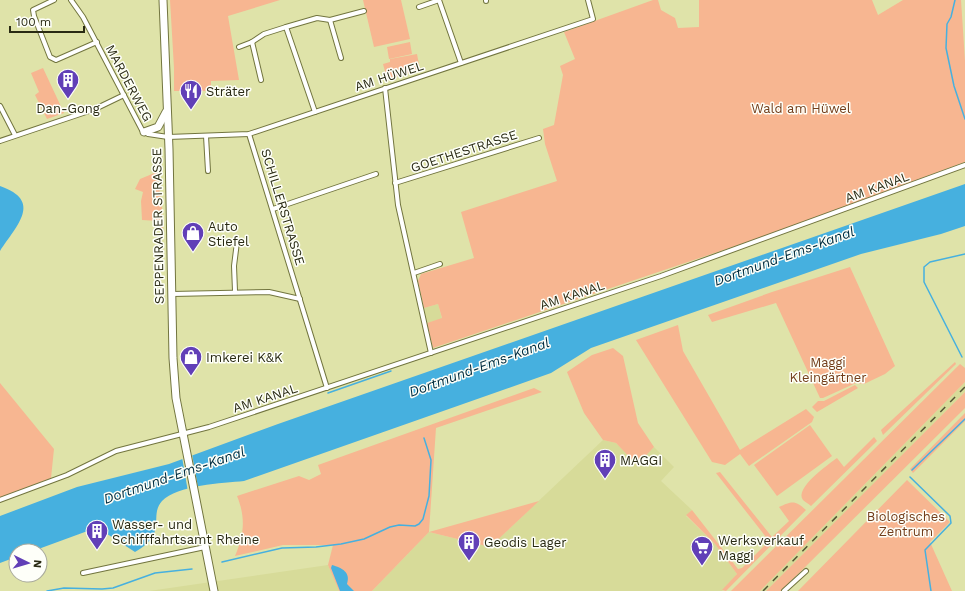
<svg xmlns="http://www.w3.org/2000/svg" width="965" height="591" viewBox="0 0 965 591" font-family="'Work Sans',sans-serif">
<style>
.built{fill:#d7db99}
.green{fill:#f7b691}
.water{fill:#46b0df}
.pier{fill:#dfe3a9}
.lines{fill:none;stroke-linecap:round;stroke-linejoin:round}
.stream{stroke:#46b0df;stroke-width:1.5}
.street-casing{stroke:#72753f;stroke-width:6}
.primary-casing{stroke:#72753f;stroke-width:9}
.street{stroke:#fff;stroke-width:4}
.primary{stroke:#fff;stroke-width:7}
.rail{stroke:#545536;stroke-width:1.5;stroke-dasharray:7 7;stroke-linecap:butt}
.labels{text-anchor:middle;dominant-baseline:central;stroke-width:3;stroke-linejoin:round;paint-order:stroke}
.street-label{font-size:13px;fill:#292a13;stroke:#fefff9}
.poi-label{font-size:13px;fill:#292a13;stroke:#fefff9;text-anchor:start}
.park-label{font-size:13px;fill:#723d1a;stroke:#fefff9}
.water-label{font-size:14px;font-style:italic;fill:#002d40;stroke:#fefff9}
</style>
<rect width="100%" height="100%" fill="#dfe3a9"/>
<g class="built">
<path d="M438,304L442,319L427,323L424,308Z"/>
<path d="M965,382V392L846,512L766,591H760Z"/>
<path d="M603,440L616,443L637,465L654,447L674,467L661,481L692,510L686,516L715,544L737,574L722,591H372L429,532L490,547Z"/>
<path d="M328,565L339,591H149Z"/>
</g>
<g class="green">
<path d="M170,0H280L228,16L239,80L211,81V91H174V68Z"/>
<path d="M363,0H401L410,39L374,47Z"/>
<path d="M653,0H658L661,10L675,18L678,28L699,27V0H872L878,15L903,0H961L965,61V162L765,236L433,348L427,323L442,318L438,304L424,308L418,281L421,274L474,258L461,212L557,181L545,144L543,129L554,125L563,75L560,66L575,59L564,32Z"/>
<path d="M410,42L412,54L389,59L387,47Z"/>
<path d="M417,54L420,70L387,79L383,64L390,62V59Z"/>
<path d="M43,68L64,113L47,119L35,95L39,92L31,73Z"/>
<path d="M157,172L162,208L163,234L158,228V221L142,220L141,201L143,192L135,189L140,179Z"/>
<path d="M850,267L895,366L885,374L864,384L856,383L823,398H820L776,303L712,322L708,315L772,292Z"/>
<path d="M678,325L683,351L740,450L806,409L814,417L812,422L749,466L740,454L725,465L712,462L636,340Z"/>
<path d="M613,348L623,356L638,423L654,447L637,465L616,443L603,440L584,413L567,372L592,355Z"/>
<path d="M955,362L956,364L883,435L881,430Z"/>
<path d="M960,364L965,368V382L760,591H731Z"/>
<path d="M0,383L54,449L51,478L0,498Z"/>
<path d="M855,385L858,388L817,412L812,407L818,401H824Z"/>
<path d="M534,388L542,392L436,428L429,532L539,501L490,547L429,532L372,591H339L328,565L333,545H283L235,556C244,535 246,518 237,496L299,476L309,480L321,474L318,465Z"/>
<path d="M965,392V408L781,591H766Z"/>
<path d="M965,413V421L913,473L910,469Z"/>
<path d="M810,425L832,456L777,496L754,465Z"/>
<path d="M874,437L877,441L811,506C809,504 805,502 803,500C794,488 829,464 837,458L844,467Z"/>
<path d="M720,472L772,537L789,521L779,507C792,501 795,500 806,510L726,591L722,590L737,574L715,544L686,515L692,510L738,569L742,568L769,541L716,473Z"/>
<path d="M907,480L950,522L930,542L952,591H798Z"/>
</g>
<g class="water">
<path d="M965,184V226L941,234L861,254L591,348L551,373L244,481C223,483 177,485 162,501C148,517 169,533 135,552L101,530L93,529L33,551H16V557L0,563V516L77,487L169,464L278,424Z"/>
<path d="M0,186C43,201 17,225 0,251Z"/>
<path d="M332,565C342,568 351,572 347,584L354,591H340L331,568Z"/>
</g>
<path class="pier" d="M192,454L198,487L188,492L182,457Z"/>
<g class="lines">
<g class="stream">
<path d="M955,0L951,17L947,24L946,48L954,86L965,119"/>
<path d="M962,357L924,282V267L930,262L965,254"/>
<path d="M328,393L391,371"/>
<path d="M912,470L965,419"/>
<path d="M910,477L950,516L951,523L925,550L931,591"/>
<path d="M222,562L282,548L316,547L341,544L364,539L390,527L399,525L415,526L419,524L423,519L429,496L431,460L424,438"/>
<path d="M47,591L64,588L102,589L113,588L155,573L192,569"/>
</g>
<g class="street-casing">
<g id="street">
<path d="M54,0L33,10L34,16L50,57L56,60L97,42"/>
<path d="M71,0L83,17L142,130L148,134L168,137L249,134L593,19L588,0"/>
<path d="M439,0L461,63"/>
<path d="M486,0V1"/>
<path d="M419,7L439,0"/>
<path d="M330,20L341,58"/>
<path d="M286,27L315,112"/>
<path d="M252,42L261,80"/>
<path d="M239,47L252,42L264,34L286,27L317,18L330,20L364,11"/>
<path d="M385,88L398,205L431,353"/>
<path d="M0,106L15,135"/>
<path d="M249,134L327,388"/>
<path d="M206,136L208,171"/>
<path d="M0,141L95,109L124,95"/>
<path d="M395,183L539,138"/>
<path d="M273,209L376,174"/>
<path d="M414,273L440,264"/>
<path d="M235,291L234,266L237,242"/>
<path d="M172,294L269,292L300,299"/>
<path d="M0,500L67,475L116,451L209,427L661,276L965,165"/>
<path d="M83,573L205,547"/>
<path d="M784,591L806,571"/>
</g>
</g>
<g class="primary-casing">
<g id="primary">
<path d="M163,0L169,149L173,358L176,398L214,591"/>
<path d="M144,132L158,127L166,112"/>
</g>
</g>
<use href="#street" class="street"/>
<use href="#primary" class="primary"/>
<path class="rail" d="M763,591L965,387"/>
</g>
<defs>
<g id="building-pin" transform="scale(1.15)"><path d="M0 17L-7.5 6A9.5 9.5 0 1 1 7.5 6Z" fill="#613fb7" stroke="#fefff9"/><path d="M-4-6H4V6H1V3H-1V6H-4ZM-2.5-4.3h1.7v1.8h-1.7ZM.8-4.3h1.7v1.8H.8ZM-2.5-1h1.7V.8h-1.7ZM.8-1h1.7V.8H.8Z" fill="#fff"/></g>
<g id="restaurant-pin" transform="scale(1.15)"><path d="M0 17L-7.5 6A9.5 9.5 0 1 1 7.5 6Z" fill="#613fb7" stroke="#fefff9"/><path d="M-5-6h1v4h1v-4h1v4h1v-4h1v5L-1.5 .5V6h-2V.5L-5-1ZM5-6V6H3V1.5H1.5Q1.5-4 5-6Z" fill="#fff"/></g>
<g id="shop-pin" transform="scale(1.15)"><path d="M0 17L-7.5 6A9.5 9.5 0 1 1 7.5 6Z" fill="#613fb7" stroke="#fefff9"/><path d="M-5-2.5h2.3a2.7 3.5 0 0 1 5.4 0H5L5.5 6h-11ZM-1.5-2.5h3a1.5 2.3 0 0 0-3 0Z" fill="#fff"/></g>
<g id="supermarket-pin" transform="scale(1.15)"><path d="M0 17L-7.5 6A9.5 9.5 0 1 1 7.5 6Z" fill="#613fb7" stroke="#fefff9"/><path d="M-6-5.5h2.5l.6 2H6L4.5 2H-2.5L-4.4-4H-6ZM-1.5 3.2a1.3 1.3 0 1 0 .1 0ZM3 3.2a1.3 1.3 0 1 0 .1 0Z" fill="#fff"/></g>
</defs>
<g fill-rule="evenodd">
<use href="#building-pin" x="68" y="80"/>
<use href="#restaurant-pin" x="191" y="91"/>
<use href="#shop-pin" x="193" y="233"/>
<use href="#shop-pin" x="191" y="357"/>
<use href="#building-pin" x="605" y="460"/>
<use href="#building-pin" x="97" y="531"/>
<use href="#building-pin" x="469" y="542"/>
<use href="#supermarket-pin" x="702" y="547"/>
</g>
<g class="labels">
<g class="street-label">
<text transform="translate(389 76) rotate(-18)">AM HÜWEL</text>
<text transform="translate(129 83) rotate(62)">MARDERWEG</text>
<text transform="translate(464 151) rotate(-18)">GOETHESTRASSE</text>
<text transform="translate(877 187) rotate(-20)">AM KANAL</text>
<text transform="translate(283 207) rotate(73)">SCHILLERSTRASSE</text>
<text transform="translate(158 226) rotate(-91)">SEPPENRADER STRASSE</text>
<text transform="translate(572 295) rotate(-18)">AM KANAL</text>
<text transform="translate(265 398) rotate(-18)">AM KANAL</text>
</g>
<g class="poi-label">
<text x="206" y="91">Sträter</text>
<text x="68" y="108" text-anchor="middle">Dan-Gong</text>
<text x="208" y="226">Auto<tspan x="208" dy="15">Stiefel</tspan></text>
<text x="206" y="357">Imkerei K&amp;K</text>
<text x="620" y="460">MAGGI</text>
<text x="112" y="524">Wasser- und<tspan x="112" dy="15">Schifffahrtsamt Rheine</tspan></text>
<text x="718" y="540">Werksverkauf<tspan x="718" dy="15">Maggi</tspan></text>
<text x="484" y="542">Geodis Lager</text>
</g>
<g class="park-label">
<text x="801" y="108">Wald am Hüwel</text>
<text x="828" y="362">Maggi<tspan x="828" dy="15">Kleingärtner</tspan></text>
<text x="906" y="516">Biologisches<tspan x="906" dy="15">Zentrum</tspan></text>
</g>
<g class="water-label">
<text transform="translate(784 256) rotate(-20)">Dortmund-Ems-Kanal</text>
<text transform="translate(479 367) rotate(-20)">Dortmund-Ems-Kanal</text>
<text transform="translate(174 475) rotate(-19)">Dortmund-Ems-Kanal</text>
</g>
</g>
<g transform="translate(28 563) rotate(95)"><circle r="19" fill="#fefff9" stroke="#a9aa9d"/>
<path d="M0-3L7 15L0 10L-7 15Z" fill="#613fb7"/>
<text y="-6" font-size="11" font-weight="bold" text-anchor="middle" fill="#292a13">N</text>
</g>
<path d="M10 26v6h74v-6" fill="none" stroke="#292a13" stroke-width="2"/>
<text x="16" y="26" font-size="12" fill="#292a13" stroke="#fefff9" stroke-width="3" paint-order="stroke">100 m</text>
</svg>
